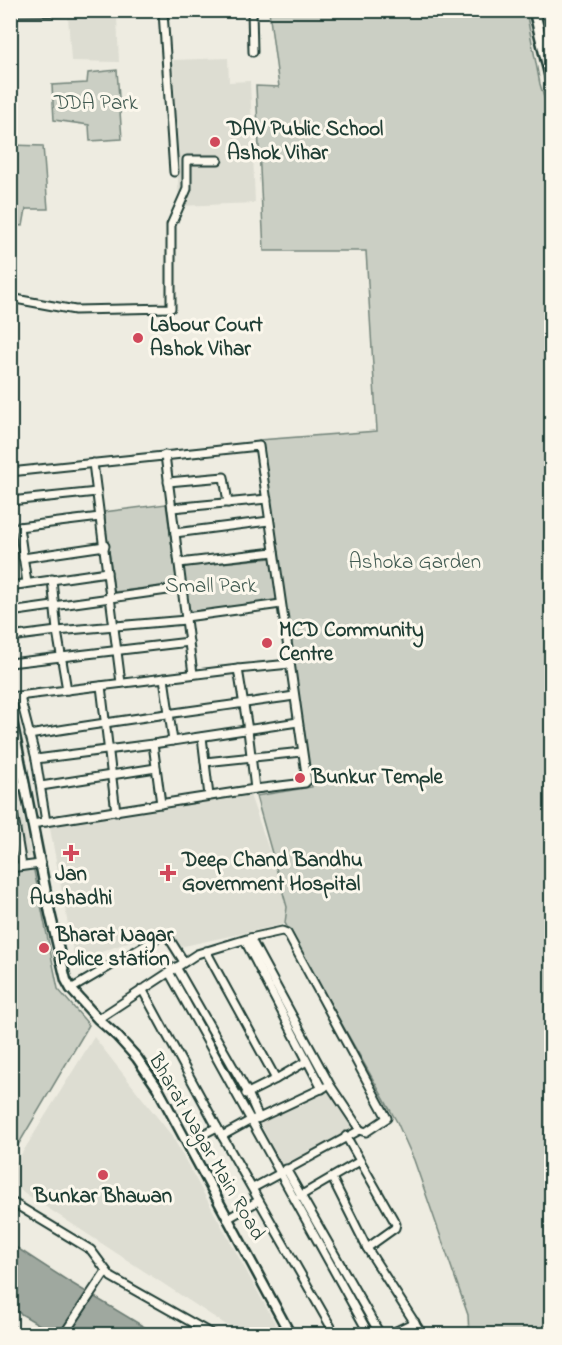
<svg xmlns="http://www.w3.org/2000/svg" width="562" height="1345" viewBox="0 0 562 1345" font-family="'Indie Flower',sans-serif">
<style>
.built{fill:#ddddd2}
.green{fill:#cbcfc4;stroke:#75867c;stroke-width:1.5}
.water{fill:#9fa89f;stroke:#6c7d74;stroke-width:1.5}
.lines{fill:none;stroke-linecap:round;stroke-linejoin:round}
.minor-casing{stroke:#1f3d34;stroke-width:11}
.tertiary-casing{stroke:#1f3d34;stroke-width:13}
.secondary-casing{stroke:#1f3d34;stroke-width:14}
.minor{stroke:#fbf7ec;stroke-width:7}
.tertiary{stroke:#fbf7ec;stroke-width:8}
.secondary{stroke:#fbf7ec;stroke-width:9}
.poi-dot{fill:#d1495b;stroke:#fbf7ec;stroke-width:2}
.labels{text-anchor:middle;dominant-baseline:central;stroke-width:6;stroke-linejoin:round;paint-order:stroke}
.park-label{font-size:21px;fill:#415a51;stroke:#fbf7ec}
.poi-label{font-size:21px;font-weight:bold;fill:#1f3d34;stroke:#fbf7ec;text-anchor:start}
.street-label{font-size:21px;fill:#1f3d34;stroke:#fbf7ec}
</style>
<rect width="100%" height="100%" fill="#eeece1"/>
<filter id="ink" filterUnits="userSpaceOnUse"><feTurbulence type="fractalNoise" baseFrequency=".0167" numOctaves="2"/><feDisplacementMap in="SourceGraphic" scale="12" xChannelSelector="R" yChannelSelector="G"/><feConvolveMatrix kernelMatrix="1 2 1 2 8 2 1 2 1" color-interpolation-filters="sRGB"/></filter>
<g filter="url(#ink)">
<g class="built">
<path d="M68,16H117L119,62L71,61Z"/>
<path d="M228,58L229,82L250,81L255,203L179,206L173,60Z"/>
<path d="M10,750L31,857L11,860H10Z"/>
<path d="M250,795L294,922L175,948L168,927L75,962L49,823Z"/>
<path d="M94,1037L172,1136L281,1334H240L11,1184V1171Z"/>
<path d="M332,1085L355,1128L282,1166L260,1123Z"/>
</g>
<g class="green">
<path d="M269,11H526L540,84L552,124L551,1334H469L468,1315L414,1160L397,1122L285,923L287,907L256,796L312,787L259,440L377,431L366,251H264L256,86L279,87Z"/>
<path d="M117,70L122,139L90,141L89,125L54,120L52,85L87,83L88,73Z"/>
<path d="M11,145L43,146L48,209H26L23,226L11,225Z"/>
<path d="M166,504L177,584L114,592L104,512Z"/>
<path d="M271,558L277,601L189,612L183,567Z"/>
<path d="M33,866L58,989L89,1025L11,1157V869Z"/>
</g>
<path class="water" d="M11,1244L68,1281L156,1334H55L11,1308Z"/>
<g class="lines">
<g class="minor-casing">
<g id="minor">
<path d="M252,10L253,52"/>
<path d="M10,12L247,10"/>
<path d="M163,12L174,172"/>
<path d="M10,298L75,310L171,308V225L187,189V160H218"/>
<path d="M165,455L193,674"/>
<path d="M93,463L121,683"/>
<path d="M10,472L259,446L307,781L305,783L255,789L32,824"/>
<path d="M168,482L224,477L228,503"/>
<path d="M10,501L97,492"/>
<path d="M172,508L267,499"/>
<path d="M19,527L27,583"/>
<path d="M10,528L100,517"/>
<path d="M175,533L269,521"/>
<path d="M23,558L105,546"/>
<path d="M179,563L274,552"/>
<path d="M52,579L57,631L67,690"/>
<path d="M10,586L107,572"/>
<path d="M10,612L182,588"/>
<path d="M186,617L281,604"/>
<path d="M10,637L57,631L186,620"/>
<path d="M10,663L189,642"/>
<path d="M238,669L248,730L255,789"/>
<path d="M164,678L173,741"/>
<path d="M101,686L116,812"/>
<path d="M10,697L238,669L290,664"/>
<path d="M20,697L36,759L46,822"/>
<path d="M29,735C117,720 205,709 294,696"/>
<path d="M202,737L209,796"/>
<path d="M153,744L161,804"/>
<path d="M36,759L153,744L298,722"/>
<path d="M205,762L302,752"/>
<path d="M41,786L156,768"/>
<path d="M10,787L25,785"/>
<path d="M10,794L22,866"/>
<path d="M10,868L40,864"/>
<path d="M250,938L330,1085L360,1130"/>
<path d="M245,941L322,1089"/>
<path d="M206,951L276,1079"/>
<path d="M176,967L248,1093L259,1118"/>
<path d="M169,972L369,1334"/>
<path d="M71,989L163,935H167L184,962"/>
<path d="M142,989L217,1127L335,1334"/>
<path d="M98,1019L197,954L250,938L282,931L287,933L387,1118L366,1132L360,1130L253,1188"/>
<path d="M246,1094L276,1079L307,1061"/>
<path d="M222,1136L251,1120L259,1118L325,1087"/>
<path d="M346,1136L396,1224L395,1228L367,1248"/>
<path d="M187,1143L217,1127"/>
<path d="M286,1169L380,1334"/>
<path d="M332,1178L367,1248L422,1334"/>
<path d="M300,1196L360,1161"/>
<path d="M10,1201L91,1250L111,1277L212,1334"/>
<path d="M227,1219L258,1201"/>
<path d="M10,1330L18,1334"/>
<path d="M64,1334L106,1271"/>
<path d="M390,1334L415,1322"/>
</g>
</g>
<g class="tertiary-casing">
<path id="tertiary" d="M10,710L50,913L66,980L71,989L98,1019L117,1036L137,1058L157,1087L290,1334"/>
</g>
<g class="secondary-casing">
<g id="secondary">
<path d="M534,10L552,84"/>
<path d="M549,10L552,21"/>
</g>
</g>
<use href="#minor" class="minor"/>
<use href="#tertiary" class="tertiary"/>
<use href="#secondary" class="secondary"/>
</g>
</g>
<g class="poi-dot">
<circle cx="215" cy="142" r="6"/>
<circle cx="138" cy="338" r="6"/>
<circle cx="267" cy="643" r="6"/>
<circle cx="300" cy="778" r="6"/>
<path d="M68 844h6v6h6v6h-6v6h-6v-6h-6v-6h6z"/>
<path d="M165 864h6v6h6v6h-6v6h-6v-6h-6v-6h6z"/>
<circle cx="44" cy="948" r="6"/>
<circle cx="103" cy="1175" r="6"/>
</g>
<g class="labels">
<g class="park-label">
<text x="96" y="104">DDA Park</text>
<text x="415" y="563">Ashoka Garden</text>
<text x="211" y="587">Small Park</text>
</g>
<g class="poi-label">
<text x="227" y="130">DAV Public School<tspan x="227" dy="24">Ashok Vihar</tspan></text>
<text x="150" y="326">Labour Court<tspan x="150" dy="24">Ashok Vihar</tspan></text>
<text x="279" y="631">MCD Community<tspan x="279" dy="24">Centre</tspan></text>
<text x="312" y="778">Bunkur Temple</text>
<text x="182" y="861">Deep Chand Bandhu<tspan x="182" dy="24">Government Hospital</tspan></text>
<text x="71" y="875" text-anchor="middle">Jan<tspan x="71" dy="24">Aushadhi</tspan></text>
<text x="56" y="936">Bharat Nagar<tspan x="56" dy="24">Police station</tspan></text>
<text x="103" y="1197" text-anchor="middle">Bunkar Bhawan</text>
</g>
<g class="street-label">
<text transform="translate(206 1147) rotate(60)">Bharat Nagar Main Road</text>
</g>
</g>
<rect width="562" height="1345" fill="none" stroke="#fbf7ec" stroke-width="36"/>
<rect x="18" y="18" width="526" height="1309" fill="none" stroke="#1f3d34" stroke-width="2" filter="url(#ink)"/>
</svg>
